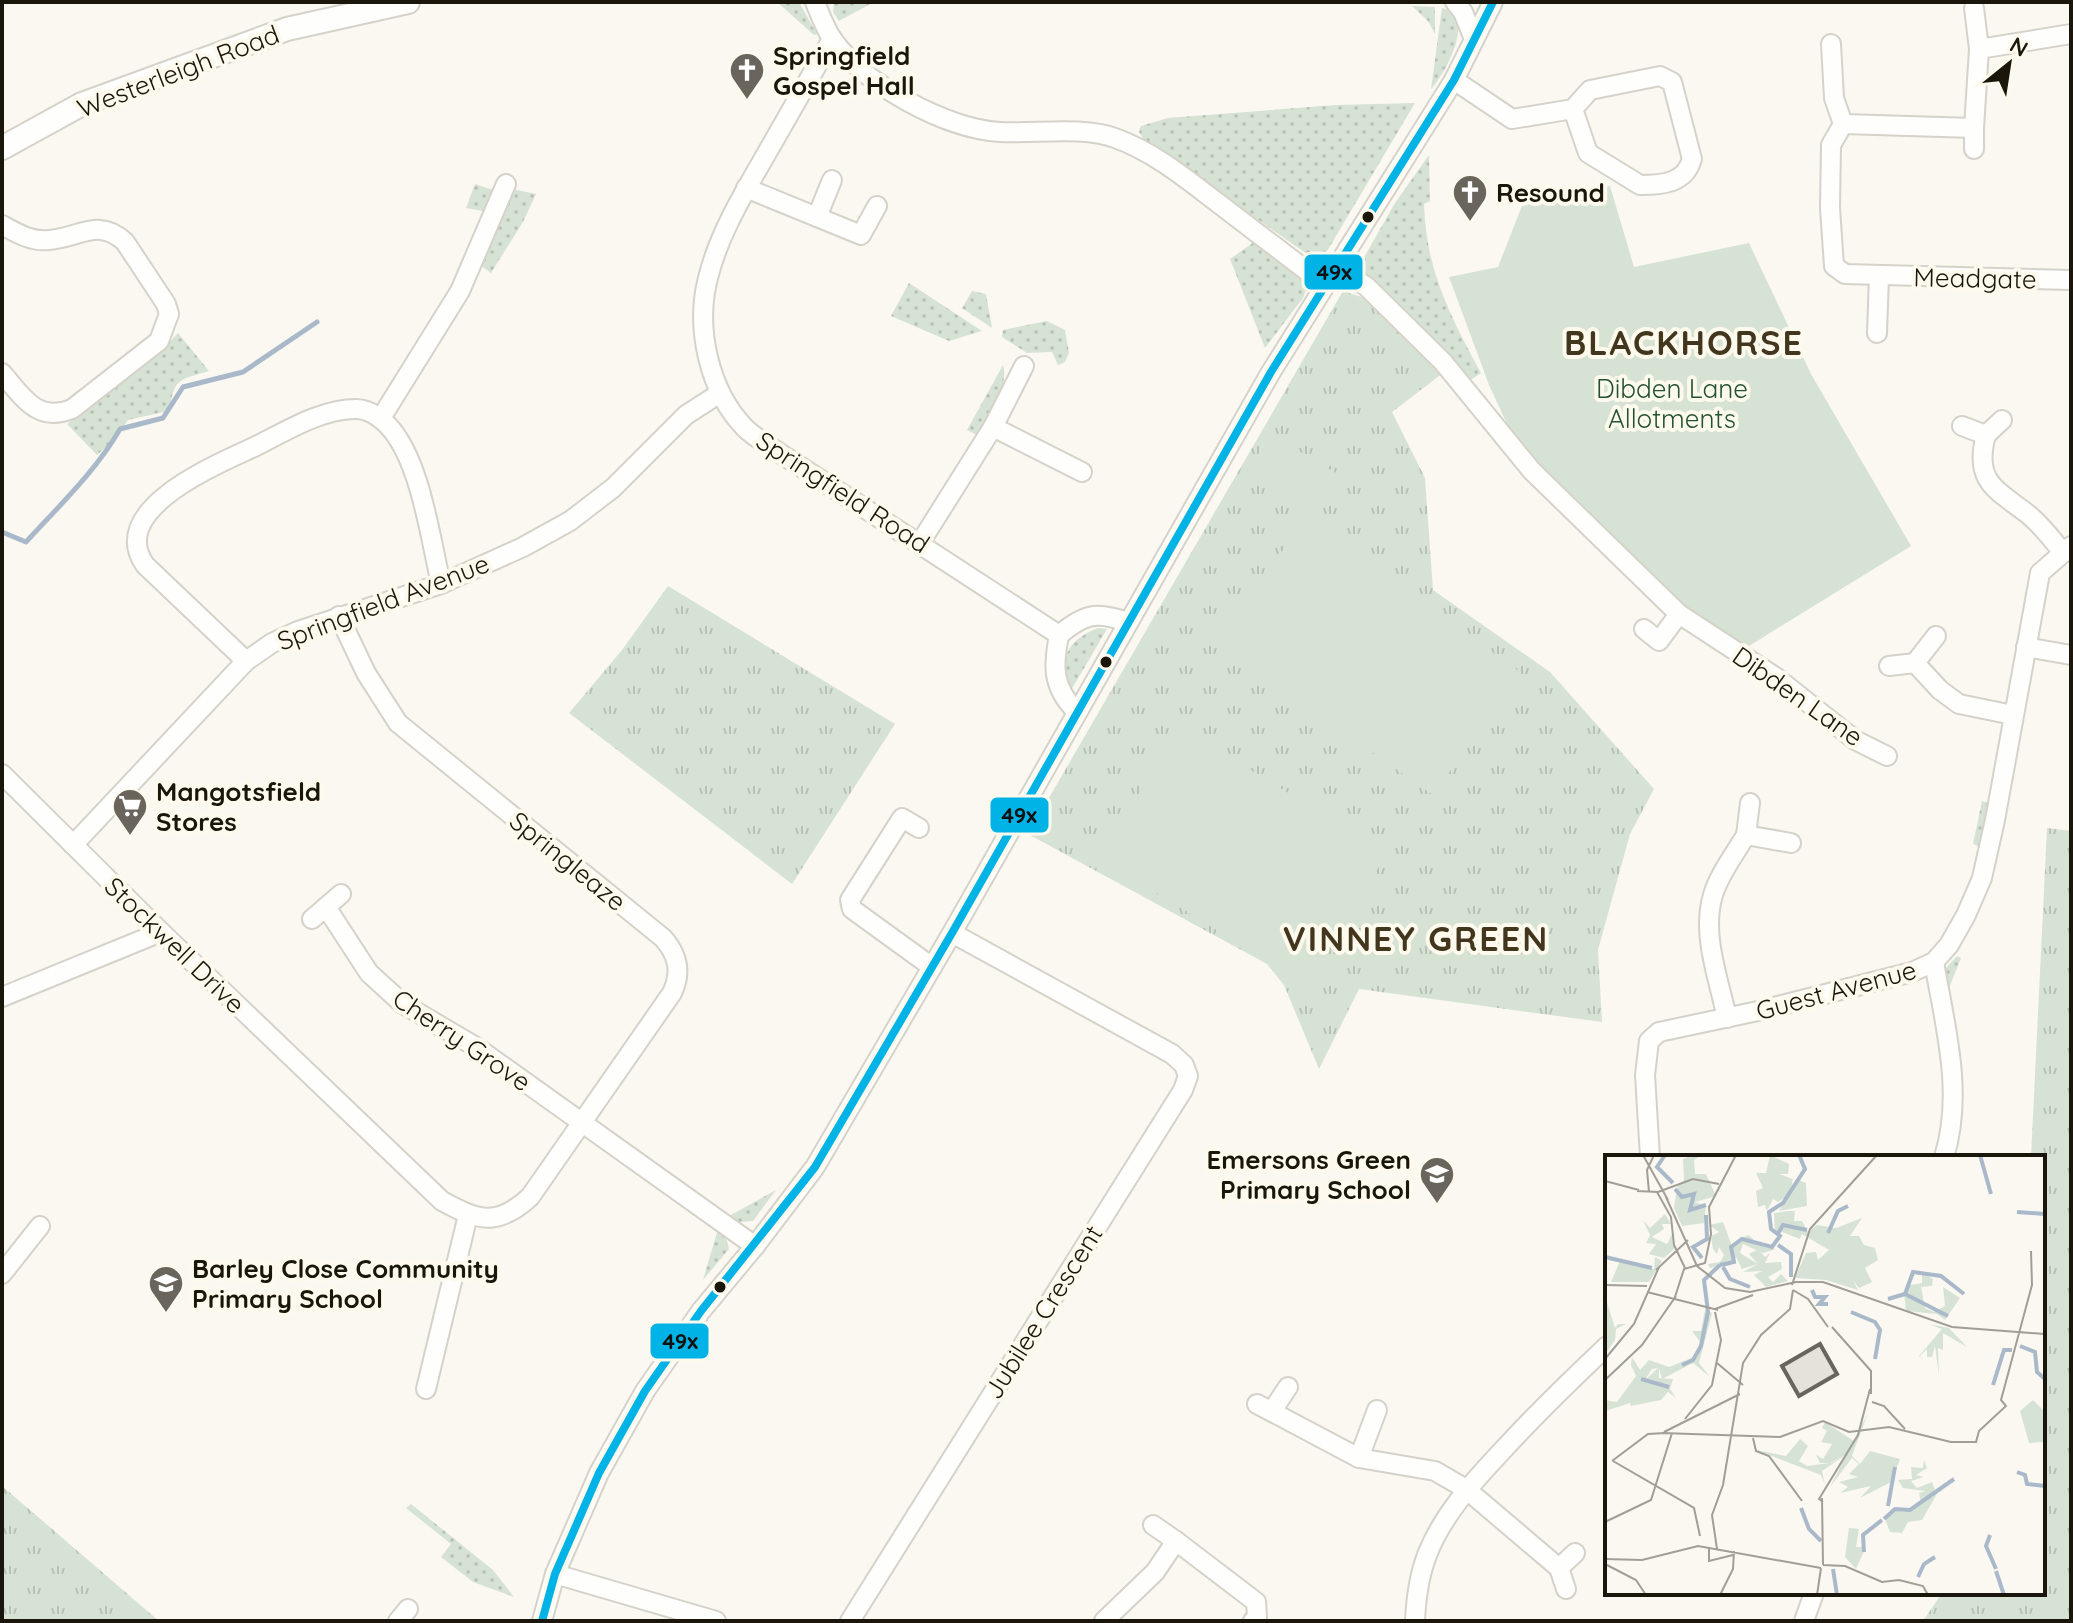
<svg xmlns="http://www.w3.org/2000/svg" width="2073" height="1623" viewBox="0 0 2073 1623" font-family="Quicksand,sans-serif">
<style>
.grass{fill:url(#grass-dots)}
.park{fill:url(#park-tufts)}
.garden{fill:#d6e3d4}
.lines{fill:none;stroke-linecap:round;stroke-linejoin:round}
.stream{stroke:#aab9ca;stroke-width:5}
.minor-casing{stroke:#d5d2c9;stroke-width:22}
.tertiary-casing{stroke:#d5d2c9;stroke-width:26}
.minor{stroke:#fefefd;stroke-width:18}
.tertiary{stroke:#fefefd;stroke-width:22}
.bus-1-casing{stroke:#fef9ed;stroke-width:14}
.bus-1{stroke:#00b3e6;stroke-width:8}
.bus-dot{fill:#1b160b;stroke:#fef9ed;stroke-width:3}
.labels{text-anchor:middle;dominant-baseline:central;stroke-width:8;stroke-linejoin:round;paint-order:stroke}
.poi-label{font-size:26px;font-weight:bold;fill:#1b160b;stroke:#fef9ed;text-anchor:start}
.street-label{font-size:26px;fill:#1b160b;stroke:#fef9ed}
.park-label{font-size:26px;fill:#22522f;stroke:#fef9ed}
.district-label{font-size:34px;font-weight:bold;letter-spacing:2px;fill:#42371e;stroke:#fef9ed}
.inset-river{fill:none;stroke:#aab9ca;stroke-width:4}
.inset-road{fill:none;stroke:#a19e95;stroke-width:2}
.view{fill:#69655c;fill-opacity:0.15;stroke:#69655c;stroke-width:4}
.inset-edge{fill:none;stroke:#1b160b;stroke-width:4}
.line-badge{stroke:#fef9ed;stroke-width:3}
.pale-badge-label{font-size:22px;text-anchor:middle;font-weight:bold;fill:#111}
</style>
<defs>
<pattern id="grass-dots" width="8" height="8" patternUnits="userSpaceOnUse" patternTransform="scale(2)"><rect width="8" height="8" fill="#d6e3d4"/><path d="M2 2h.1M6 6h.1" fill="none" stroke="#b7c2b5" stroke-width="1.8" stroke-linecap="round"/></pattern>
<pattern id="park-tufts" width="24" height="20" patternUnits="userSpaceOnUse" patternTransform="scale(2)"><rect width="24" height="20" fill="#d6e3d4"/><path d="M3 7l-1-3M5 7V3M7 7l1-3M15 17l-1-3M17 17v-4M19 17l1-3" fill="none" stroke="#b7c2b5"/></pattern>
</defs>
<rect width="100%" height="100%" fill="#faf8f1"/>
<g class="grass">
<path d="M777,2H799L817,34L814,35Z"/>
<path d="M837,2H874L839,21L833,12L834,4Z"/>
<path d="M1412,6L1435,7V34L1428,21Z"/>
<path d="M1442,8C1478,15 1445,74 1431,89Z"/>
<path d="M1415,103L1320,263L1145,141L1139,132L1141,126L1168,118L1336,105Z"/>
<path d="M1429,155L1430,201L1424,204C1426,270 1450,316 1481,373L1466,383L1358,268L1395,203Z"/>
<path d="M475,184L496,191L488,212L466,208Z"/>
<path d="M512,189L536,194L523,222L491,273L481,266Z"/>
<path d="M1254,242L1303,279L1307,287L1303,298L1265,348L1230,259Z"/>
<path d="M909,283L982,331L949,341L891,316Z"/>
<path d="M972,291L986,294L992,328L962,308Z"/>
<path d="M1047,321L1065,330L1069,353L1065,362L1058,365L1052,352L1027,353L1002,337L1003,330Z"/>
<path d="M178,333L209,371C182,380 175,376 170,406L164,412L128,420L115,439L97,455L67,424L166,346Z"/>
<path d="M1003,365C1010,386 987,416 977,435L967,430Z"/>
<path d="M1098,628L1107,629L1070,692C1059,659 1065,641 1098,628Z"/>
<path d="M1982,801L1993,804L1990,817L1984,822L1980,847L1973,844Z"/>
<path d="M1957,956L1961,958L1949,988L1945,969Z"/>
<path d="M776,1190L753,1221L740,1222L729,1216Z"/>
<path d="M718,1229L726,1237L729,1249L703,1280Z"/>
<path d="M411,1504L493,1570L514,1597L473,1582L441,1557L451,1544L406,1508Z"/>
</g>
<g class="park">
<path d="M1343,291L1371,300L1443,373L1392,412L1425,478L1433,590L1550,672L1654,789L1630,834L1598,950L1602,1022L1359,989L1319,1069L1284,985L1267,964L1028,834Z"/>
<path d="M668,586L895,724L792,884L569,713L622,650Z"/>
<path d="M2047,828L2071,831V1621H1923L1942,1593H2043V1157H2031Z"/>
<path d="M2,1486L159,1621H2Z"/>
</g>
<g class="garden">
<path d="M1610,186L1634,267L1749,243L1811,374L1911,546L1749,646L1695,615L1571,498L1514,439L1489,385L1449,277L1498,267L1523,203Z"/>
<path d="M1270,434L1341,476L1317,516L1246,474Z"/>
<path d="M1304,520L1520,672L1433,795L1217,643Z"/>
<path d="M1181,727L1387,854L1306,985L1100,858Z"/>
</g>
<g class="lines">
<path class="stream" d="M2,532L26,542C59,506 96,471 120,429L163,418L183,387L243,372L317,322"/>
<g class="minor-casing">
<g id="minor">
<path d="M815,2C820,14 825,29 833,40C865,85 946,129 1000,132C1035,134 1083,126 1115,138C1154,152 1185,178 1218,203C1253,230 1289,257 1324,284"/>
<path d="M1455,2L1463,12L1474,39"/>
<path d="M1974,8L1979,49"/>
<path d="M2071,34L1979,49L1974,128L1843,124L1831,145L1830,208L1834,266L1845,274L2071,280"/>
<path d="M832,39C811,76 789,114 768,151C745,191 719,233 708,278C695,328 709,391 745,428C753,436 765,443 775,450L1059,635"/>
<path d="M1831,44L1834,98L1843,124"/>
<path d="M1454,80L1512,119L1573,109L1590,90L1660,76L1672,82L1692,159C1685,183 1664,185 1640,185L1588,153L1573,109"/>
<path d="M1974,149V128"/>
<path d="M746,188L861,235L877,206"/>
<path d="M817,217L832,180"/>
<path d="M2,225C17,233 31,242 49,240C79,238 99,217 125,242L166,304L169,314L159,341L72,409C37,423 23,397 2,373"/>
<path d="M1336,266L1367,287L1443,362L1532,471L1679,614L1777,678L1855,740L1887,756"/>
<path d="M1877,333L1879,276"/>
<path d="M381,418L460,291L506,184"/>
<path d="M1962,426L1986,435C1973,482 1997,490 2029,515C2042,526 2053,540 2063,553"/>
<path d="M993,427L1082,472"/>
<path d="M1986,435L2002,420"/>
<path d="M920,543L993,427L1024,366"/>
<path d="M1644,629L1659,641L1679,614"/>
<path d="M2026,647L2071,655"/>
<path d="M246,661L145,565C106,509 218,464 254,447C285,432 320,409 356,409C364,409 371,412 378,417C419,444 430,538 441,584"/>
<path d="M1915,663L1936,636"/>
<path d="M1889,666L1915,663L1940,690L1959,704L2013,715"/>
<path d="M1076,711C1052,687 1053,666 1059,635C1084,614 1096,611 1127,622"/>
<path d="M2,774L161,932L442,1201C479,1221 497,1227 530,1197L672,993C682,972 678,955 663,938L398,723L366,673L339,616"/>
<path d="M919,828L902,818L850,900L852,909L932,967"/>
<path d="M1746,835L1750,803"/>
<path d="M73,845L246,661L272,643L298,631L441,584L523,547L570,521L613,488L686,415L720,393"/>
<path d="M326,907L369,973L403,1004L476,1047L755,1246"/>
<path d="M312,919L341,894"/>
<path d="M1934,962C1945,1026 1964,1093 1944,1157"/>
<path d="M2,997L161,932"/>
<path d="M1727,1018C1719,980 1701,934 1713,895C1719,874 1735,854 1746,835L1791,843"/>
<path d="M1650,1157L1645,1075L1649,1041L1659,1032L1758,1011L1912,972L1934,962L1949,945L1966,915L1982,878L1995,820L2040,573L2071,546"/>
<path d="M2,1274L40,1226"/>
<path d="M426,1389L468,1215"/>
<path d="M1257,1404L1359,1458L1435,1471L1466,1489L1559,1568L1566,1589"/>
<path d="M1272,1411L1288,1387"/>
<path d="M1359,1458L1377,1410"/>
<path d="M1176,1541L1256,1602L1257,1617L1253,1621"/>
<path d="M1559,1568L1575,1553"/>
<path d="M555,1574L716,1621"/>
<path d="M398,1621L408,1609"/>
<path d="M542,1621L555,1574L599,1473L645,1391L701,1311L755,1246L815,1167L952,933L1271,372L1454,80L1493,2"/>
<path d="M850,1621L1183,1090L1188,1076L1184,1065L1172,1054L952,933"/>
<path d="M1104,1621L1155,1572L1176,1541L1153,1525"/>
<path d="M1415,1621C1416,1598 1419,1576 1427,1555C1443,1514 1473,1482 1502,1451C1536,1414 1571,1380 1607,1346"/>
<path d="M1804,1621L1814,1593"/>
</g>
</g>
<g class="tertiary-casing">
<path id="tertiary" d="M2,148L82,104L287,29L408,2"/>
</g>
<use href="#minor" class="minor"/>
<use href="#tertiary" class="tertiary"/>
<g class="bus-1-casing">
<path id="bus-1" d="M542,1621L555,1574L599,1473L645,1391L701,1311L815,1167L952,933L1271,372L1454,80L1493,2"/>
</g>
<use href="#bus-1" class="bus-1"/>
</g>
<defs>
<g id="church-pin" transform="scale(1.8)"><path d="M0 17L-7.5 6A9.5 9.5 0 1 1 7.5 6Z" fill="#69655c" stroke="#fef9ed"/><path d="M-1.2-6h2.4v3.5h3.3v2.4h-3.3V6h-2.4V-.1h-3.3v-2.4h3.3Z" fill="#fff"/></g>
<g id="supermarket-pin" transform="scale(1.8)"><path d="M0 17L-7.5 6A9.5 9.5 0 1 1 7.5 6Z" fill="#69655c" stroke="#fef9ed"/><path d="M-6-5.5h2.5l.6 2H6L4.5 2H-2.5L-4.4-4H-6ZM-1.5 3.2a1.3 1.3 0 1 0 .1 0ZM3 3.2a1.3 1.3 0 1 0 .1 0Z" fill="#fff"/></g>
<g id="school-pin" transform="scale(1.8)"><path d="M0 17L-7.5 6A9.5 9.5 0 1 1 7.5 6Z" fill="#69655c" stroke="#fef9ed"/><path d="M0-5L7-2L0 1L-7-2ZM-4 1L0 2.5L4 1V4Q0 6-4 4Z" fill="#fff"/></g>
</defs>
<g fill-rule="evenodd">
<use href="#church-pin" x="747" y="70"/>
<use href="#church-pin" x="1470" y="192"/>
<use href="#supermarket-pin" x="130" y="806"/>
<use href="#school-pin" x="1437" y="1174"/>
<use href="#school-pin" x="166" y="1283"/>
</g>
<g class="bus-dot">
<circle cx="1368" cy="217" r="7"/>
<circle cx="1106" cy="662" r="7"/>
<circle cx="720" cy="1287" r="7"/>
</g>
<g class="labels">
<g class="poi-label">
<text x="773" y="55">Springfield<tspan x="773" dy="30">Gospel Hall</tspan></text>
<text x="1496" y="192">Resound</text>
<text x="156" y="791">Mangotsfield<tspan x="156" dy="30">Stores</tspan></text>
<text x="1411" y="1159" text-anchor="end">Emersons Green<tspan x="1411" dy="30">Primary School</tspan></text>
<text x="192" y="1268">Barley Close Community<tspan x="192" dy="30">Primary School</tspan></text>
</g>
<g class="street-label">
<text transform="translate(178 71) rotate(-21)">Westerleigh Road</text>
<text transform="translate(1975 278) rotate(1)">Meadgate</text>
<text transform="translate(843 492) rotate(33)">Springfield Road</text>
<text transform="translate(383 602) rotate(-21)">Springfield Avenue</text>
<text transform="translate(1798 696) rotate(35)">Dibden Lane</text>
<text transform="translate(568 861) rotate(39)">Springleaze</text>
<text transform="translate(175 945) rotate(44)">Stockwell Drive</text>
<text transform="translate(1836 990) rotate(-15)">Guest Avenue</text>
<text transform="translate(462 1040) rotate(34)">Cherry Grove</text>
<text transform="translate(1043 1312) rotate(-58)">Jubilee Crescent</text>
</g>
<g class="park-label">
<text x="1672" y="388">Dibden Lane<tspan x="1672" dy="30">Allotments</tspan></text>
</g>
<g class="district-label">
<text x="1684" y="342">BLACKHORSE</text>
<text x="1416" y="938">VINNEY GREEN</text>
</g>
</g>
<g transform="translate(1605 1155)">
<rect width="440" height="440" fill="#faf8f1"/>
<path d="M88,0H97L89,5L90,19H101L111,41L90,47L101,51L99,68L77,71L69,53L72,32L79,25L78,4ZM165,0L184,9L183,19H174L188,24L186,34L191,24L201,28L202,51L174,56L182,41L173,47L168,44L162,56L160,50L153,52L151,36L158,33L151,18H161ZM183,56H190L189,66H197L203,77L212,70L231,73L257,63L245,81H254L259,90L270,93L273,105L260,113L267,127L254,133L248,125L253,135L221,125L190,123L201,98L211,97L213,105L224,95L197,79L195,84L177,77L170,79L169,58ZM60,59L66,69H57L59,74L47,82L62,89L67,79L70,93L59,103L44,99L51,89L41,88L45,80L38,65L45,73ZM118,67L131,102L125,109L105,113L103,109L115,107L119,100L114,92L112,99L108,94L106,81L114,77L104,70ZM153,94L160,102L165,98L160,108L176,107L177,114L163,122L168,127L176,119L183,126L161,132L149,120L157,116L138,117L153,109L144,99ZM50,102L57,106L44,127H6L15,106L49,114ZM317,118L328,124L327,131L316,132L320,153L329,157L340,151L338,132L355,143L340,165L332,159L301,156L299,138L305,125L306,130L317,128ZM428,245L440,257V287L424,288L415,256ZM263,258L247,301L255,309L265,296L295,304L286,327L255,343L266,331L235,338L243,332L234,327L253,322L244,319L254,309L247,303L225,332Z" fill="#d6e3d4"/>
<path d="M143,80L158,92L171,94L158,98L138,89L135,98L153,109L137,114L131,102L126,110L118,112L129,104L127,89ZM0,141L10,173L13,169H21L11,174L10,185L0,200ZM100,154L107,158L94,208L105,222L88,208L57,224L54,213L47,214L25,248L0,256V245L12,247L31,221L26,210L27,202L35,215L44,205L64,212L89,202L95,187L87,176H96ZM324,169L344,173L362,192L338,178V195L333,193L334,221L330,191L327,202H322V194L315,201L319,205L314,201L337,174ZM195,284L203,291L194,306L202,311L225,308H215L211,300L226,308L242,299L217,316L220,329L216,320L151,295L181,301ZM319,305L322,313L311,320L319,322L306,326L312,333L327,327L330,335L339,336L333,337L317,365L303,367L297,378L285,377L280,364L288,356L308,355L316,348L314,338L320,336L298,333L293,325L307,324L306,312L318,313Z" fill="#d6e3d4"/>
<path d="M54,212V223L68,224L65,234L71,243L63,237L56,245L26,251L23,241ZM220,267L249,286L244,298L225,308L217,306L227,289L216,287L222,276L217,273ZM244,373L254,374L251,392H261L251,414L240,402Z" fill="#d6e3d4"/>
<path class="inset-river" d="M60,0L52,12L68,28M375,0L386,39M70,34L77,42L89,39L85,55L101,50M412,57L440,59M223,78L233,56L243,51M172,80L178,70L202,75M173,90L186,99V122M0,102L47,113M97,103L88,92L102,84L101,60M115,110L129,107L126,92L137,84L167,92L175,81L166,74L164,57L178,48L200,14L194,0M118,112L125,124L145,132M207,135L210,142H220L214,149H223M300,139L343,161M283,144L300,139L308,117L336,121L359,139M246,157L270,167L275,175L270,204M415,191L430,197L432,217L440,224M77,210L88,205L96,191L103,157L99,125L115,110M36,224L64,232M388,230L399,195H407M412,317L420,320L422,329L440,331M283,351L290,312M196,353L204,374L216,386M279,364L290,354L305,355L349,324M385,380L381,391L391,414M259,397L258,380L277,365M228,414L232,440M391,416L399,440M313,422L319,409L330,402"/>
<path class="inset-road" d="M38,0L63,45M0,26L34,35M32,36L53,37L88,24L114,29M44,37L42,15L49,0M52,37L66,62L69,90L80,113M61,42L92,111L120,133L145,137L191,127H218L347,172L440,179M51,115L83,85M0,130L42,131M187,130L205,74L272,0M188,135L203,144L223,172M42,137L113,155M69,145L79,114L100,108L106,79L104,52L131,0M110,154L148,140M227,172L266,216V239M0,204L29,169L54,112M112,208L138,230M0,225L37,190L71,141M267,247L279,251L300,274M80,264L107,230L116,185L110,157M59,277L135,239M57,278L175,282L218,266L244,277L284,272L346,287H371L374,276L401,251L396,245L427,130L426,96M148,283L151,296L164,301L197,346M7,306L43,279L60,278M8,306L89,353L95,381M217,343L218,410M218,347L214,344L253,280L265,234M0,367L46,345L67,278M104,392V406L128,400M112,394L107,360L118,330L138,208L156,180L185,154L188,135M0,404L37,405L93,391L216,413M0,409L31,425L41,440M218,410L240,411L277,427L294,425M294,425L318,431L323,440M115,440L128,414L129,396M212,440L216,413"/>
<path class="view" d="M215,189L232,219L194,241L177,211Z"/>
<rect width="440" height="440" class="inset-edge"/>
</g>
<g class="line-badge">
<rect x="1303" y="253" width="61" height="38" rx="8" fill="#00b3e6"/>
<rect x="989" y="796" width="61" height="38" rx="8" fill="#00b3e6"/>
<rect x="649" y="1322" width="61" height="38" rx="8" fill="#00b3e6"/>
</g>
<g class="pale-badge-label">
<text x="1334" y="280">49x</text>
<text x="1019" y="823">49x</text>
<text x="680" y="1349">49x</text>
</g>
<rect width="2073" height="1623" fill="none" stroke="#1b160b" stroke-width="8"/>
<g transform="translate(2009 64) rotate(30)" stroke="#fef9ed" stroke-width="6" paint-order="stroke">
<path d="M0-6L14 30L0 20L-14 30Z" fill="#1b160b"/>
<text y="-12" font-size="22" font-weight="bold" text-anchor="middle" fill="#1b160b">N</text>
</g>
</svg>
